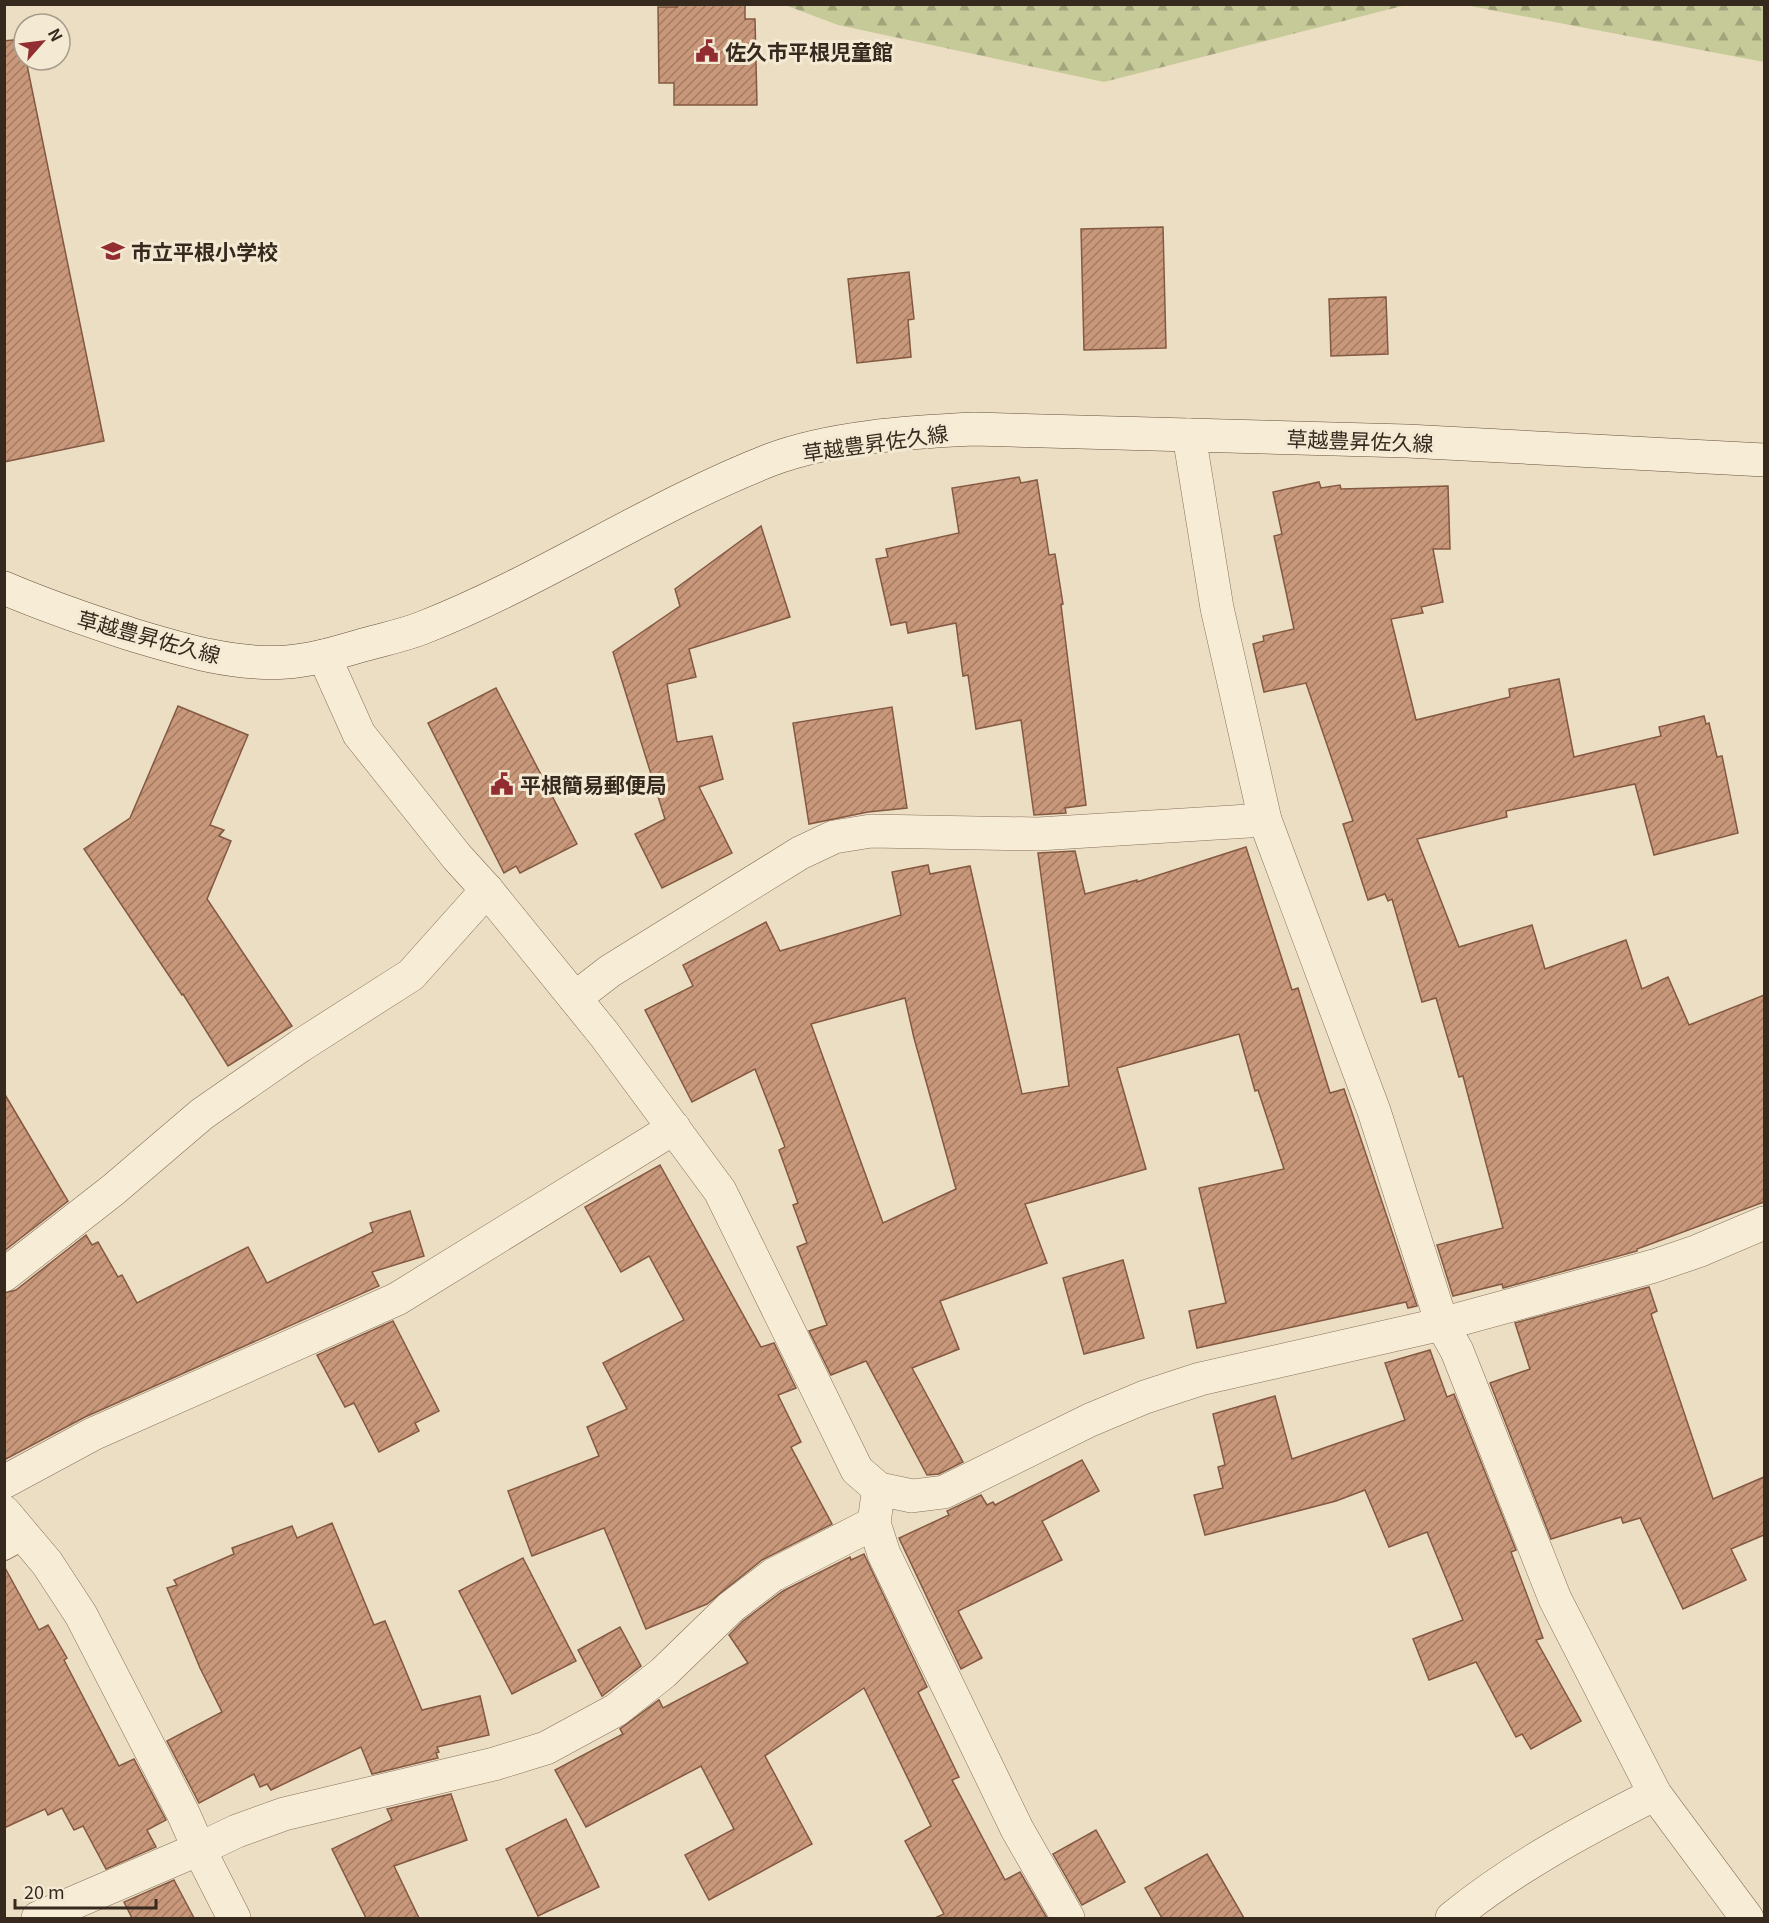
<svg xmlns="http://www.w3.org/2000/svg" width="1769" height="1923" viewBox="0 0 1769 1923" font-family="Georgia,'Noto Sans JP',serif">
<style>
.forest{fill:url(#forest-firs)}
.building{fill:url(#building-hatch);stroke:#845942;stroke-width:1.5;fill-rule:evenodd}
.lines{fill:none;stroke-linecap:round;stroke-linejoin:round}
.service-casing{stroke:#86705b;stroke-width:24}
.minor-casing{stroke:#86705b;stroke-width:34}
.secondary-casing{stroke:#67513e;stroke-width:34}
.service{stroke:#f7ecd6;stroke-width:22}
.minor{stroke:#f7ecd6;stroke-width:33}
.secondary{stroke:#f7ecd6;stroke-width:33}
.labels{text-anchor:middle;dominant-baseline:central;stroke-width:6;stroke-linejoin:round;paint-order:stroke}
.poi-label{font-size:21px;font-weight:bold;fill:#36291e;stroke:#f4e9d3;text-anchor:start}
.street-label{font-size:21px;fill:#36291e;stroke:#f4e9d3}
</style>
<defs>
<pattern id="forest-firs" width="22" height="20" patternUnits="userSpaceOnUse" patternTransform="scale(1.5)"><rect width="22" height="20" fill="#c6ca98"/><path d="M5 1l3.5 6h-7zM16 11l3.5 6h-7z" fill="#a2a47b"/></pattern>
<pattern id="building-hatch" width="6" height="6" patternUnits="userSpaceOnUse" patternTransform="scale(1.5)"><rect width="6" height="6" fill="#c9987b"/><path d="M-1 1l2-2M0 6l6-6M5 7l2-2" fill="none" stroke="#a47c64"/></pattern>
</defs>
<rect width="100%" height="100%" fill="#ecdec3"/>
<g class="forest">
<path d="M785,5H1406L1104,82L838,25Z"/>
<path d="M1465,5H1764V62Z"/>
</g>
<g class="building">
<path d="M677,4H745V19H755L757,105H674V83H659L658,7H677Z"/>
<path d="M22,39L24,60H26L104,441L4,462V41Z"/>
<path d="M1163,227L1166,348L1084,350L1081,229Z"/>
<path d="M909,272L914,319L908,320L911,357L857,363L848,279Z"/>
<path d="M1386,297L1388,354L1331,356L1329,299Z"/>
<path d="M1019,477L1021,483L1037,480L1049,555L1055,554L1063,604L1061,605L1086,805L1065,808L1066,813L1034,815L1021,720L976,729L968,675L963,676L956,623L908,633L906,622L891,625L876,559L888,557L886,549L959,533L952,488Z"/>
<path d="M1319,482L1321,488L1340,485L1341,489L1448,486L1450,549H1433L1443,602L1421,607L1423,613L1391,619L1416,720L1510,697L1509,689L1559,679L1574,757L1661,736L1659,727L1704,716L1706,724L1709,723L1717,757L1722,756L1738,833L1654,855L1635,784L1506,811L1507,817L1417,839L1459,947L1532,925L1545,969L1626,940L1642,989L1668,977L1689,1025L1764,995V1202L1637,1249V1251L1503,1288L1502,1284L1453,1296L1437,1245L1503,1228L1463,1076L1459,1077L1436,998L1422,1002L1392,899L1388,901L1385,894L1368,900L1343,824L1353,821L1306,683L1264,692L1253,644L1264,641L1263,636L1294,629L1274,536L1282,534L1273,492Z"/>
<path d="M761,526L790,617L689,649L696,677L667,684L677,742L712,736L723,779L699,787L732,853L662,888L635,834L665,819L613,652L680,606L675,589Z"/>
<path d="M496,688L577,844L520,873L516,866L504,873L428,723Z"/>
<path d="M178,706L248,735L210,825L224,830L219,836L231,841L207,899L292,1026L228,1066L183,994L182,995L84,849L130,818Z"/>
<path d="M892,707L907,808L868,812L809,824L793,723Z"/>
<path d="M1246,847L1292,990L1298,988L1330,1093L1344,1089L1417,1306L1408,1308L1406,1302L1197,1348L1189,1311L1226,1303L1199,1188L1284,1169L1258,1090L1255,1091L1239,1034L1117,1068L1146,1169L1025,1204L1047,1263L940,1301L959,1349L912,1368L963,1462L939,1474L927,1475L866,1361L831,1375L809,1331L827,1325L797,1247L807,1243L793,1205L798,1203L779,1150L785,1147L755,1069L692,1102L645,1010L693,986L683,965L766,922L780,951L901,915L892,872L928,865L930,874L970,866L1022,1094L1069,1086L1038,853L1075,851L1085,894L1137,880V882ZM905,998L914,1038L956,1189L883,1223L811,1024Z"/>
<path d="M4,1093L68,1201L4,1251Z"/>
<path d="M660,1165L761,1347L774,1343L796,1388L778,1395L801,1442L791,1447L832,1524L762,1560L707,1604L646,1629L604,1528L532,1556L508,1491L599,1456L587,1427L627,1409L603,1363L684,1320L649,1256L621,1272L585,1207Z"/>
<path d="M410,1211L424,1256L372,1272L379,1286L85,1417L4,1460V1293L16,1290L86,1235L92,1245L98,1242L118,1277L122,1275L137,1303L248,1247L267,1283L373,1232L370,1223Z"/>
<path d="M1123,1260L1144,1338L1084,1354L1063,1278Z"/>
<path d="M1649,1287L1657,1311L1651,1314L1713,1499L1764,1477V1535L1731,1549L1746,1580L1683,1609L1640,1518L1623,1523L1621,1517L1551,1539L1490,1383L1530,1369L1515,1323Z"/>
<path d="M393,1321L439,1411L415,1423L419,1431L379,1452L354,1403L345,1407L317,1355Z"/>
<path d="M1430,1350L1447,1397L1454,1394L1516,1550L1511,1552L1543,1638L1536,1640L1581,1721L1531,1749L1522,1734L1516,1737L1476,1662L1429,1680L1413,1639L1463,1620L1427,1532L1389,1547L1365,1490L1336,1501L1205,1535L1194,1495L1223,1488L1218,1467L1225,1465L1213,1414L1275,1396L1292,1459L1405,1420L1385,1363Z"/>
<path d="M1082,1460L1099,1491L1042,1521L1062,1560L958,1611L982,1658L961,1669L899,1538L949,1515L947,1511L981,1495L987,1505L993,1502L995,1505Z"/>
<path d="M332,1523L374,1625L385,1621L422,1710L480,1696L489,1735L437,1747L439,1752L436,1753L438,1758L372,1774L361,1747L271,1790L267,1784L260,1787L254,1774L199,1803L167,1741L222,1712L200,1668L167,1588L177,1585L174,1580L234,1554L232,1548L292,1526L297,1538Z"/>
<path d="M864,1554L927,1687L918,1692L959,1777L952,1780L1005,1880L1020,1872L1047,1918H935L944,1914L905,1841L931,1826L864,1688L765,1756L812,1844L709,1900L685,1855L734,1829L701,1766L586,1827L555,1770L623,1734L620,1729L659,1700L663,1708L748,1663L729,1635L743,1621L783,1591L850,1557L851,1560Z"/>
<path d="M523,1558L576,1661L512,1694L459,1591Z"/>
<path d="M4,1566L39,1630L48,1625L67,1658L64,1660L119,1766L134,1759L166,1820L147,1830L156,1847L106,1869L83,1826L74,1830L62,1808L48,1815L45,1809L4,1828Z"/>
<path d="M620,1627L641,1666L602,1696L578,1650Z"/>
<path d="M451,1794L467,1840L394,1866L419,1918H366L332,1849L392,1820L387,1809Z"/>
<path d="M566,1819L599,1887L538,1916L506,1849Z"/>
<path d="M1096,1830L1125,1882L1082,1905L1053,1854Z"/>
<path d="M1207,1854L1244,1918H1162L1145,1888Z"/>
<path d="M174,1880L194,1918H132L124,1902Z"/>
</g>
<g class="lines">
<g class="service-casing">
<path id="service" d="M4,1549L26,1537"/>
</g>
<g class="minor-casing">
<g id="minor">
<path d="M1189,435L1217,608L1265,820L1374,1111L1442,1324L1457,1351L1555,1599L1655,1794L1747,1918"/>
<path d="M324,656L359,734L457,857L487,890L604,1034L720,1191L857,1470L879,1489L912,1496L944,1492L1090,1420L1145,1397L1200,1379L1442,1324L1654,1266L1698,1251L1764,1223"/>
<path d="M575,998L610,971L800,853L834,837L871,831L1038,834L1265,820"/>
<path d="M4,1275L113,1190L202,1114L300,1046L411,975L487,890"/>
<path d="M4,1482L93,1434L397,1299L674,1128"/>
<path d="M877,1501L874,1523L884,1554L1017,1829L1068,1918"/>
<path d="M4,1512L47,1563L81,1615L183,1813L199,1849L38,1918"/>
<path d="M234,1918L199,1849L237,1831L284,1814L494,1764L546,1748L616,1710L663,1673L731,1607L773,1575L874,1523"/>
<path d="M1452,1918C1513,1868 1584,1830 1655,1794"/>
</g>
</g>
<g class="secondary-casing">
<path id="secondary" d="M4,588C46,606 87,620 130,634C180,649 234,666 287,662C315,660 341,651 367,644C385,639 404,635 422,628C542,581 650,507 770,460C831,437 909,432 974,429L1407,441L1764,460"/>
</g>
<use href="#service" class="service"/>
<use href="#minor" class="minor"/>
<use href="#secondary" class="secondary"/>
</g>
<defs>
<g id="civic-bare" transform="scale(1.8)"><path d="M-.6-6.5H3V-4.5H.6V-3L4-1V1h2V6H-6V1h2V-1L-.6-3ZM-1.2 2.5V6h2.4V2.5Z" fill="#922d32" stroke="#f4e9d3" stroke-width="2.5" paint-order="stroke"/></g>
<g id="school-bare" transform="scale(1.8)"><path d="M0-5L7-2L0 1L-7-2ZM-4 1L0 2.5L4 1V4Q0 6-4 4Z" fill="#922d32" stroke="#f4e9d3" stroke-width="2.5" paint-order="stroke"/></g>
</defs>
<g fill-rule="evenodd">
<use href="#civic-bare" x="707" y="51"/>
<use href="#school-bare" x="113" y="251"/>
<use href="#civic-bare" x="502" y="784"/>
</g>
<g class="labels">
<g class="poi-label">
<text x="725" y="51">佐久市平根児童館</text>
<text x="131" y="251">市立平根小学校</text>
<text x="520" y="784">平根簡易郵便局</text>
</g>
<g class="street-label">
<text transform="translate(1360 440) rotate(2)">草越豊昇佐久線</text>
<text transform="translate(875 442) rotate(-8)">草越豊昇佐久線</text>
<text transform="translate(149 636) rotate(15)">草越豊昇佐久線</text>
</g>
</g>
<rect width="1769" height="1923" fill="none" stroke="#36291e" stroke-width="12"/>
<g transform="translate(42 42) rotate(62)"><circle r="28" fill="#f4e9d3" stroke="#a89c8b" stroke-width="1.5"/>
<path d="M0-4.5L10 22L0 15L-10 22Z" fill="#922d32"/>
<text y="-9" font-size="16" font-weight="bold" text-anchor="middle" fill="#36291e">N</text>
</g>
<path d="M15 1899v9h141v-9" fill="none" stroke="#36291e" stroke-width="3"/>
<text x="24" y="1899" font-size="18" fill="#36291e" stroke="#f4e9d3" stroke-width="4.5" paint-order="stroke">20 m</text>
</svg>
